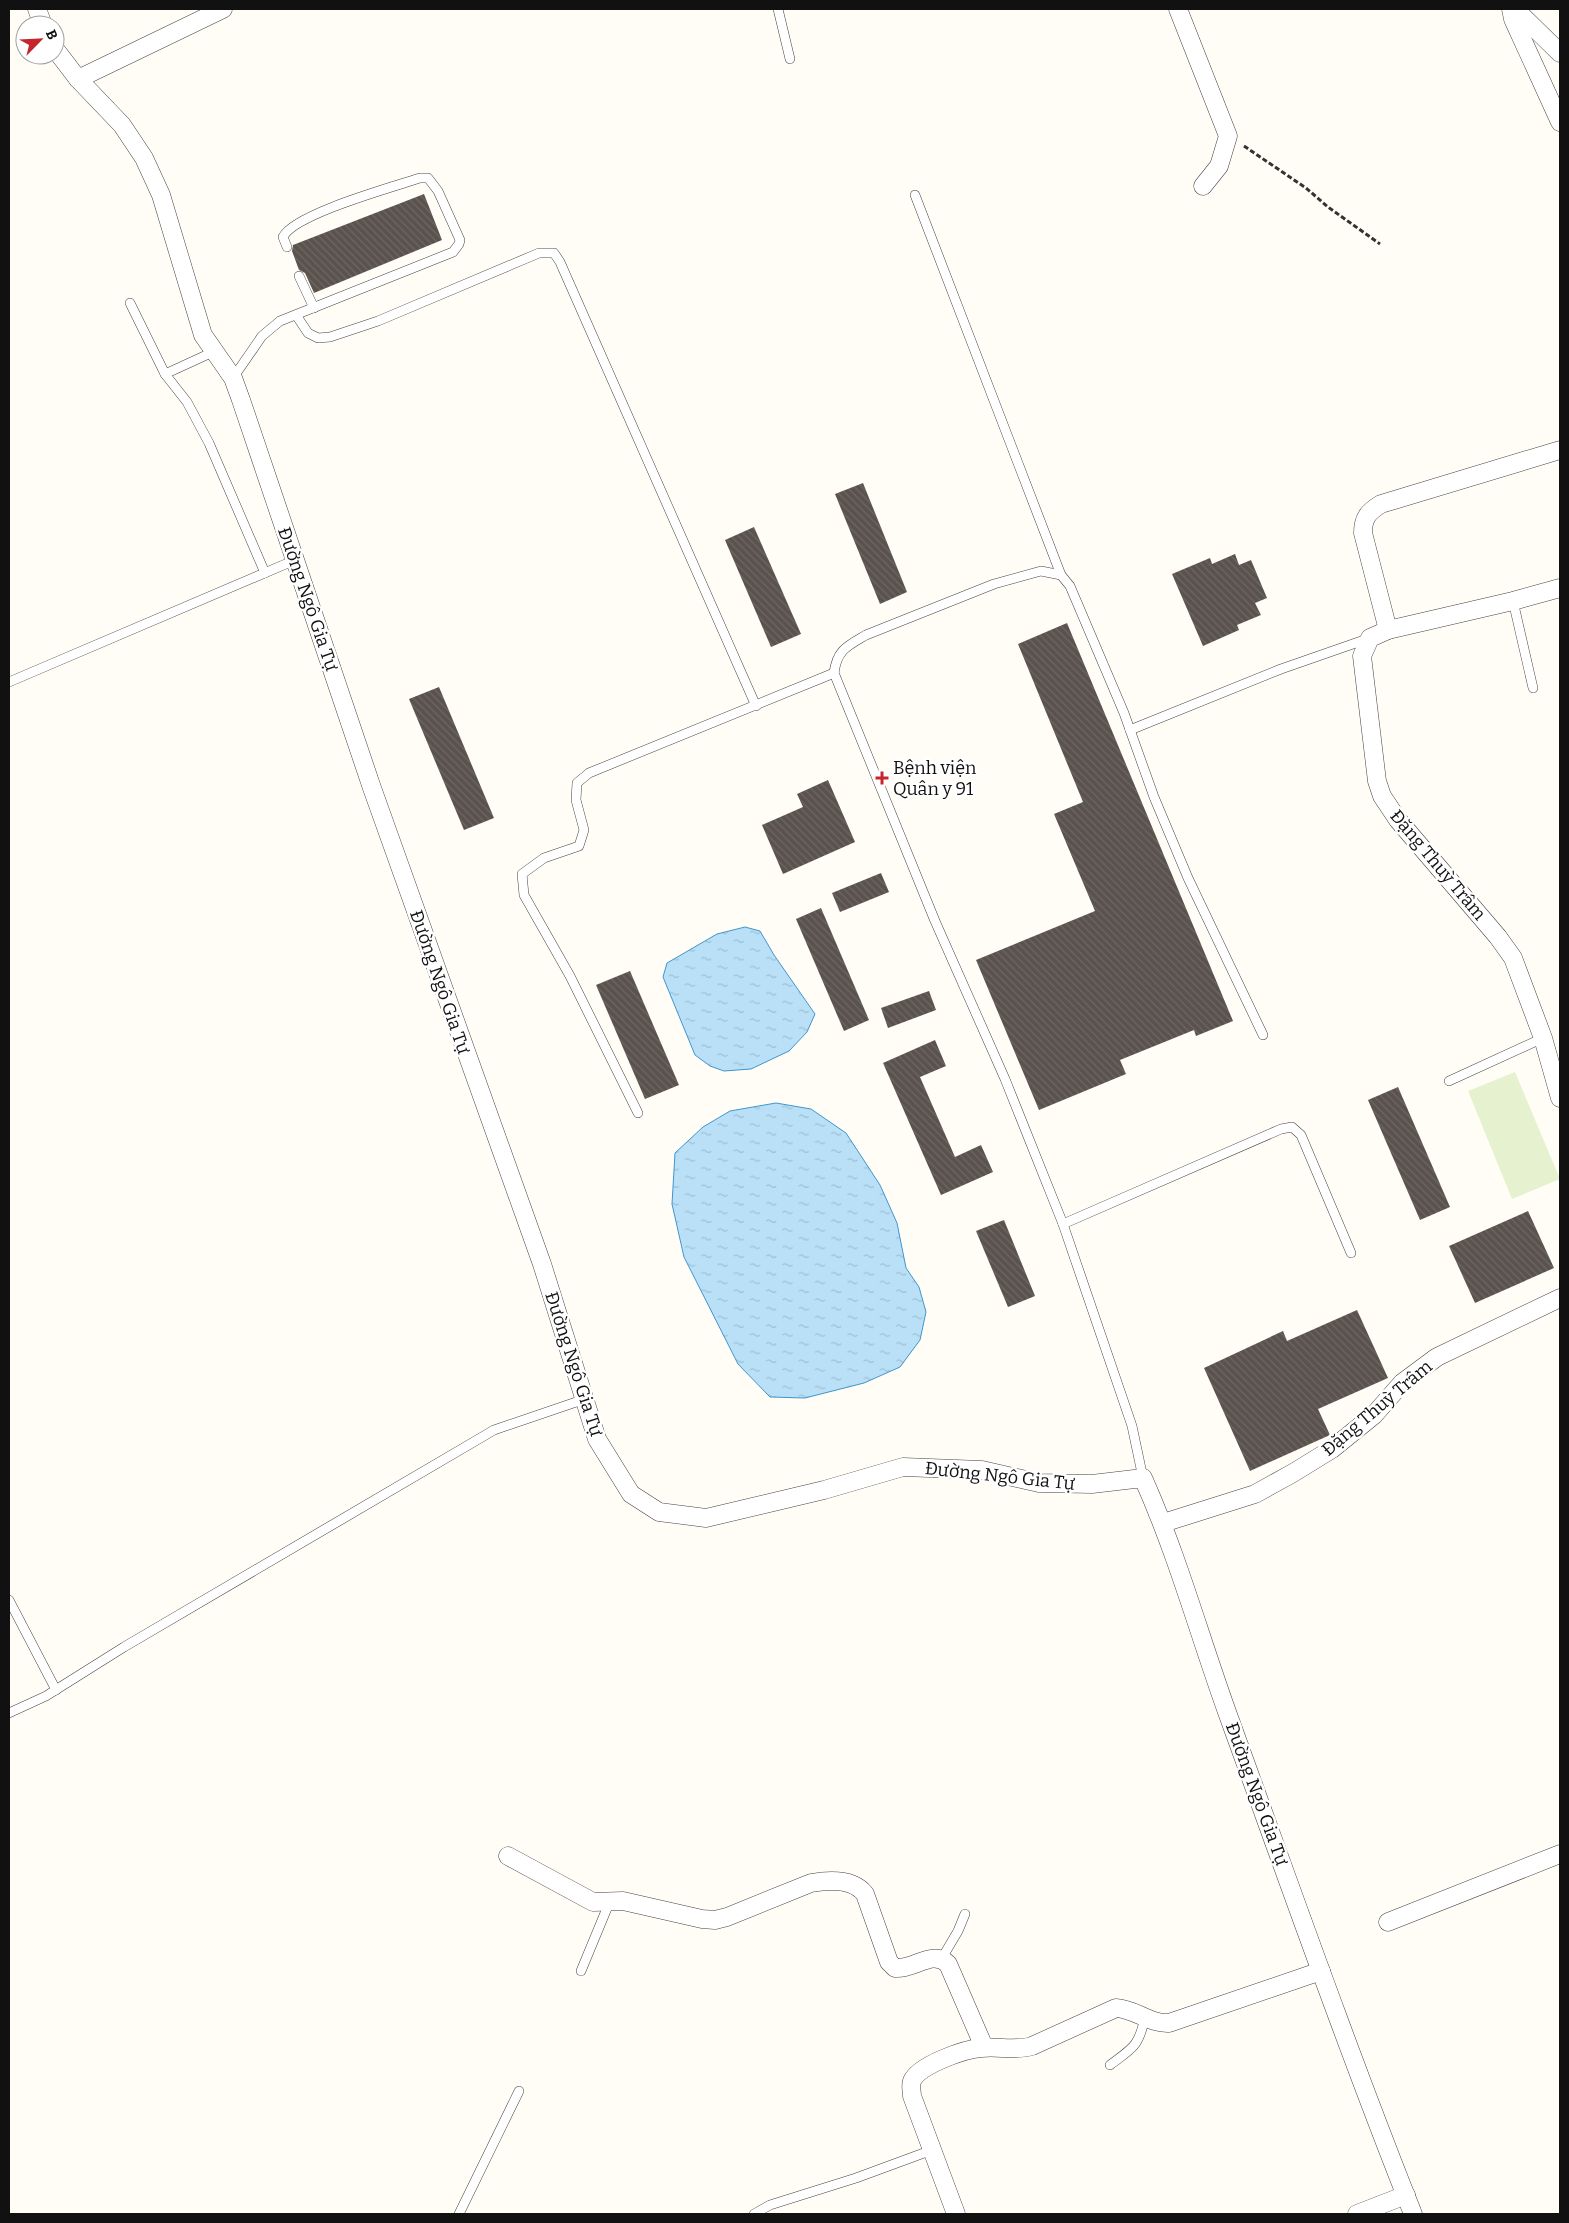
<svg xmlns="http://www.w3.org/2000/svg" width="1569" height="2223" viewBox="0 0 1569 2223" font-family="Bitter,serif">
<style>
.pitch{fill:#e6f2cf}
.water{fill:url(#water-ripples);stroke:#3f96cf}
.building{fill:url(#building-back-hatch)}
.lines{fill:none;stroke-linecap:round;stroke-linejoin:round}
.lane-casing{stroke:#444;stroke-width:10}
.street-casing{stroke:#444;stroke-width:19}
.path{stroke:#333;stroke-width:3;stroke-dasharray:5 2.5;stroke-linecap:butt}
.lane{stroke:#fff;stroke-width:9}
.street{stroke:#fff;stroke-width:18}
.poi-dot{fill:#c4262e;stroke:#fff;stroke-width:2}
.labels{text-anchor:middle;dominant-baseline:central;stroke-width:5;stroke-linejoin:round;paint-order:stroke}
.street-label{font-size:18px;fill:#111;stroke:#fff}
.poi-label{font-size:18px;fill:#111;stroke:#fff;text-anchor:start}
</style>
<defs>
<pattern id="water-ripples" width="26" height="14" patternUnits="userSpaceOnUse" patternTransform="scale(1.25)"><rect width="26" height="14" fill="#b9e0f7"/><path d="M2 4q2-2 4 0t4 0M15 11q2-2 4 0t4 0" fill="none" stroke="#9ebfd3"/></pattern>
<pattern id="building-back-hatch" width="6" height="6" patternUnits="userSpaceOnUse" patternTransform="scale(1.25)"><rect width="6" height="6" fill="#5a524d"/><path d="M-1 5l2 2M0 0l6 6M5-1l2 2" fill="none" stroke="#6d6662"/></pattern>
</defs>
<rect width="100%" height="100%" fill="#fffdf5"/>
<path class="pitch" d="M1515,1072L1560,1179L1512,1199L1468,1091Z"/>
<g class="water">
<path d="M745,927L760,931L774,955L815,1014L807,1032L789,1051L751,1069L724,1071L710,1066L695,1055L663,977L667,963L717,934Z"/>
<path d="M776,1103L811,1109L846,1133L880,1185L897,1223L906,1268L919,1287L926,1312L920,1340L900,1367L864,1383L805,1398L770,1397L738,1364L684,1257L672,1204L675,1153L703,1127L730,1111Z"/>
</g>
<g class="building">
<path d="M424,194L442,240L314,293L305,273L299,270L292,251L293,245Z"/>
<path d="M863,483L907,592L880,604L835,494Z"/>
<path d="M754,527L801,634L771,647L725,540Z"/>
<path d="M1235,554L1239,565L1251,560L1267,598L1255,603L1261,615L1237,625L1239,630L1203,646L1172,574L1210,558L1212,564Z"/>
<path d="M1067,623L1233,1021L1196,1036L1194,1030L1120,1060L1126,1074L1039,1110L976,960L1095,911L1054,814L1083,802L1018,644Z"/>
<path d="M439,687L494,818L464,830L409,699Z"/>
<path d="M828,780L855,842L783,874L762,825L803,807L797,794Z"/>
<path d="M881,873L889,892L840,912L832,893Z"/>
<path d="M821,908L869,1020L844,1031L796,919Z"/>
<path d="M630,971L679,1085L645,1099L596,985Z"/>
<path d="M929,991L936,1010L888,1028L881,1008Z"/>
<path d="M935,1040L946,1066L920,1077L955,1157L981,1145L993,1172L941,1195L883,1063Z"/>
<path d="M1398,1087L1450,1207L1420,1220L1368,1100Z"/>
<path d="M1528,1211L1554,1268L1475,1303L1449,1246Z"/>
<path d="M1004,1220L1035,1296L1008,1307L976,1231Z"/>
<path d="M1357,1310L1388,1378L1318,1409L1330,1435L1250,1471L1204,1368L1283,1331L1287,1341Z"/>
</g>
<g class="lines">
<g class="lane-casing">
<g id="lane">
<path d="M778,9L790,59"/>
<path d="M915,195L1061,575"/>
<path d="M299,276L314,308"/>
<path d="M130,303L165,374L187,402L209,443L265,573"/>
<path d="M296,315L308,333L318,338L330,337L378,321L539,253H554L560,262L756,706"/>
<path d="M165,374L213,352"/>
<path d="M233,378L262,336L280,321L453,252L459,244L460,240L438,191L428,178H420C393,187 294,214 283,237L287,247"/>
<path d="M1513,601L1533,688"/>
<path d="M9,682L295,560"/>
<path d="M1130,730L1281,669L1370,638"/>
<path d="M1449,1081L1543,1038"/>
<path d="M638,1113L570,976L524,895L522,874L544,858L579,846L584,830L576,800L577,783L589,773L834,673"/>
<path d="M1063,1224L1281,1129L1292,1127L1301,1135L1351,1253"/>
<path d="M1143,1478L1132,1426L1063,1224L1005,1079L935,921L834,673C837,650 847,646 866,635L994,584L1041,571L1061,575L1070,586L1124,713L1154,797L1188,878L1263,1035"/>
<path d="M9,1600L56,1690"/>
<path d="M9,1713L46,1696L124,1647L494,1430L585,1399"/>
<path d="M942,1958L958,1931L965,1914"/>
<path d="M581,1971L610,1901"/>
<path d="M1110,2065C1133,2048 1139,2046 1145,2017"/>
<path d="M459,2214L519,2091"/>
<path d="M754,2214L770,2205L856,2178L932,2150"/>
</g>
</g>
<g class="street-casing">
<g id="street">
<path d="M37,9L43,25"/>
<path d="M1178,9L1228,136L1219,166L1203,186"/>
<path d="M1511,9L1513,19L1560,122"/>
<path d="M1515,9L1560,53"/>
<path d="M55,49L78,79L122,125L144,158L161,195L203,335L233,378L241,400L372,788L542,1264L597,1439L631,1494L659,1512L706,1518L824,1490L903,1467L982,1470L1039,1483L1092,1484L1143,1478C1177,1554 1199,1634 1227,1712C1288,1880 1347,2048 1413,2214"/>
<path d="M78,79L223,9"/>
<path d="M1560,588L1513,601L1388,630L1370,638L1362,656L1377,781L1382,796L1398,820L1498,937L1513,958L1543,1038L1560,1098"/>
<path d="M1388,630L1363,533C1363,518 1368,512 1381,504L1560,450"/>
<path d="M1163,1523L1255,1494L1293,1473L1332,1449L1374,1415L1402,1383L1437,1357L1560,1298"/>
<path d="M508,1856L593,1902L623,1901L702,1919L715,1920L727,1917L811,1883C828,1880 853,1878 865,1894L889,1962L895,1968C914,1970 932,1949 948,1964L984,2047"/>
<path d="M1388,1922L1560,1854"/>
<path d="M956,2214L912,2096C912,2091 910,2085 912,2081C919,2065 965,2049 981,2048C999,2046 1015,2051 1032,2046L1116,2008C1136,2009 1149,2024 1169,2023L1321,1971"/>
<path d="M1357,2214L1406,2195"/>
</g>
</g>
<path class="path" d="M1244,146L1306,188L1328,207L1380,244"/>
<use href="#lane" class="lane"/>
<use href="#street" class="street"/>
</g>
<path class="poi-dot" d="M879.5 770.5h5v5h5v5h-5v5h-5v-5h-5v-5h5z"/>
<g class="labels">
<g class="street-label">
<text transform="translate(308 599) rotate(71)">Đường Ngô Gia Tự</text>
<text transform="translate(1438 865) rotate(50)">Đặng Thuỳ Trâm</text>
<text transform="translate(440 982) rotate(71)">Đường Ngô Gia Tự</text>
<text transform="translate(574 1364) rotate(72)">Đường Ngô Gia Tự</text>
<text transform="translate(1377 1408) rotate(-40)">Đặng Thuỳ Trâm</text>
<text transform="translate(1000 1476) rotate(6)">Đường Ngô Gia Tự</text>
<text transform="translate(1257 1794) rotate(70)">Đường Ngô Gia Tự</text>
</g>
<g class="poi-label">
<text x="893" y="768">Bệnh viện<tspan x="893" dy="21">Quân y 91</tspan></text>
</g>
</g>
<rect width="1569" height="2223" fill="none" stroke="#111111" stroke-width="20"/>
<g transform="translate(40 40) rotate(66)"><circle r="24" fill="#ffffff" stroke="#a0a0a0"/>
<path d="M0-4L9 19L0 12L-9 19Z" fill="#c4262e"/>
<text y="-8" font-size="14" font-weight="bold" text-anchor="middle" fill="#111111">B</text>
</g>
</svg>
